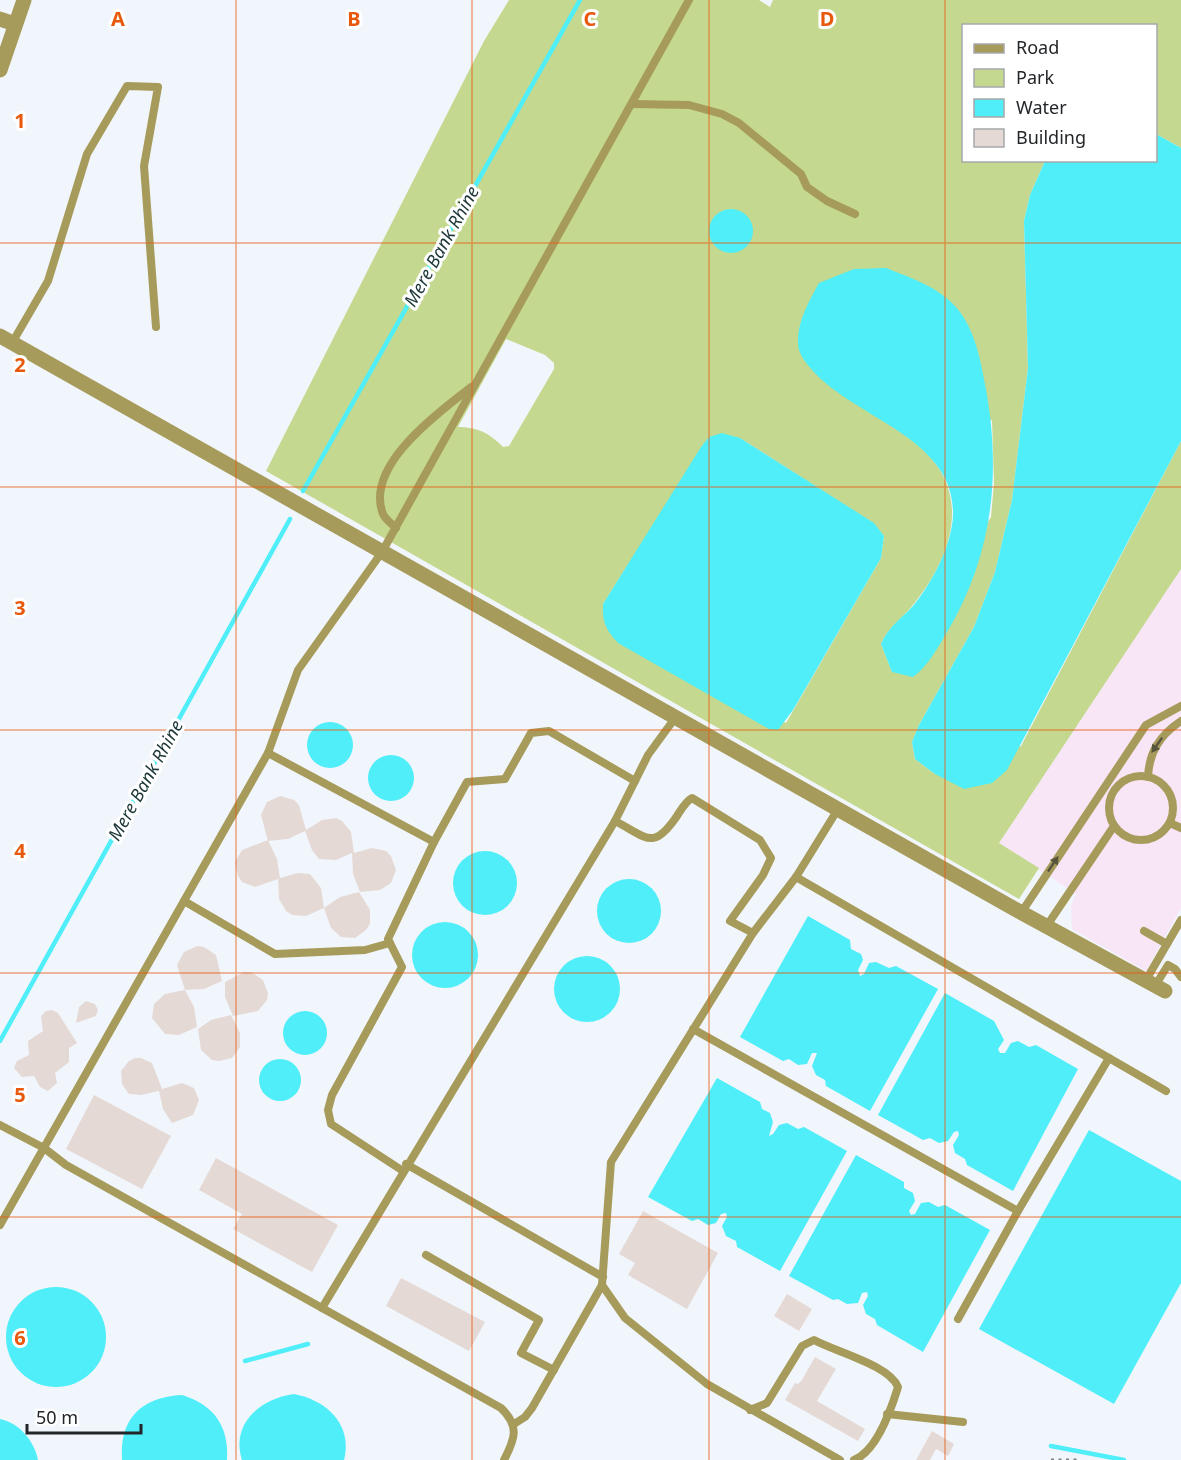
<svg xmlns="http://www.w3.org/2000/svg" width="1181" height="1460" viewBox="0 0 1181 1460" font-family="'Noto Sans',sans-serif">
<style>
.industrial{fill:#f8e5f5}
.green{fill:#c4d98f;fill-rule:evenodd}
.water{fill:#4feef8}
.lines{fill:none;stroke-linecap:round;stroke-linejoin:round}
.stream{stroke:#4feef8;stroke-width:4.5}
.building{fill:#e5d9d5}
.path{stroke:#808489;stroke-width:3;stroke-dasharray:3 4.5;stroke-linecap:butt}
.service{stroke:#a79b5b;stroke-width:8}
.minor{stroke:#a79b5b;stroke-width:15}
.tertiary{stroke:#a79b5b;stroke-width:15}
.oneway{fill:#58553d}
.grid{fill:none;stroke:#e8590c;stroke-width:1.5;stroke-opacity:0.55}
.labels{text-anchor:middle;dominant-baseline:central;stroke-width:6;stroke-linejoin:round;paint-order:stroke}
.water-label{font-size:18px;font-style:italic;fill:#1d3738;stroke:#fff}
.grid-label{font-size:20px;text-anchor:middle;font-weight:bold;fill:#e8590c;stroke:#fff;stroke-width:6;stroke-linejoin:round;paint-order:stroke}
</style>
<rect width="100%" height="100%" fill="#f1f6fd"/>
<path class="industrial" d="M1181,569V908L1146,971L1072,929L1071,906L1076,894L999,843Z"/>
<path class="green" d="M509,0H759L770,7L773,0H1181V148L1156,134V26H964V160L1045,161L1030,195L1024,221L1028,368L1012,500L995,572L974,627L919,725L912,742L915,759L935,774L1021,746L1181,441V569L999,843L1039,868L1019,899L266,471L484,41ZM506,339L545,355L554,363V369L509,446L503,447C489,433 478,427 458,427ZM992,420L994,483L991,517L892,672L881,644C888,627 902,619 913,605C954,555 973,491 918,445ZM709,437L740,438L873,523L884,536L881,558L786,723L603,604Z"/>
<g class="water">
<path d="M1156,134L1181,148V441L1007,770L992,783L964,789L935,774L915,759L912,742L919,725L974,627L995,572L1012,500L1028,368L1024,221L1030,195L1045,161L1156,160Z"/>
<circle cx="731" cy="231" r="22"/>
<path d="M886,268C909,277 936,286 954,305C974,326 980,357 985,384C1002,473 993,556 946,634C937,649 927,667 913,677L892,672L881,644C888,627 901,619 913,606C932,583 952,545 953,515C955,438 856,419 813,371C806,363 798,354 798,343C797,322 809,301 819,283L854,269Z"/>
<path d="M722,433L740,438L874,523L884,536L881,558L793,710L778,730L769,729L618,643C606,630 602,622 603,604L701,447L709,437Z"/>
<circle cx="330" cy="745" r="23"/>
<circle cx="391" cy="778" r="23"/>
<circle cx="485" cy="883" r="32"/>
<circle cx="629" cy="911" r="32"/>
<path d="M808,916L850,940L851,949L861,954L863,960L858,970L860,976L864,974L869,963L876,962L889,968L896,966L938,989L870,1111L826,1086L825,1080L816,1075L812,1066L817,1053H812L807,1064L798,1065L789,1059L783,1061L740,1037Z"/>
<circle cx="445" cy="955" r="33"/>
<circle cx="587" cy="989" r="33"/>
<path d="M945,993L994,1021L1004,1040L998,1049L1000,1053H1005L1011,1043L1018,1041L1029,1047L1036,1045L1078,1069L1013,1191L967,1165L965,1159L955,1153L953,1145L959,1135L958,1131L954,1132L948,1141L939,1143L930,1138L923,1140L878,1115Z"/>
<circle cx="305" cy="1033" r="22"/>
<circle cx="280" cy="1080" r="21"/>
<path d="M717,1078L760,1102L762,1109L770,1113L773,1122L769,1136L773,1134L779,1125L787,1123L798,1129L804,1127L847,1151L780,1271L737,1247L736,1241L726,1236L722,1226L727,1217L726,1213L721,1214L716,1223L708,1225L698,1219L692,1221L648,1197Z"/>
<path d="M1089,1130L1181,1181V1283L1114,1404L979,1329Z"/>
<path d="M856,1155L904,1182V1188L913,1193L915,1201L909,1211L911,1215L915,1214L921,1203L929,1202L938,1207L945,1205L990,1230L923,1352L877,1325L875,1319L866,1314L863,1305L868,1296L867,1292L862,1293L858,1303L847,1304L838,1299L833,1300L789,1276Z"/>
<circle cx="56" cy="1337" r="50"/>
<path d="M294,1394C326,1400 353,1424 344,1460H242C230,1423 262,1398 294,1394Z"/>
<path d="M182,1395C214,1405 229,1426 227,1460H122C119,1419 141,1397 182,1395Z"/>
<path d="M0,1419C20,1423 34,1441 38,1460H0Z"/>
</g>
<g class="lines">
<g class="stream">
<path d="M303,491L580,0"/>
<path d="M0,1041L290,519"/>
<path d="M245,1361L308,1344"/>
<path d="M1051,1446L1124,1460"/>
</g>
</g>
<g class="building">
<path d="M280,796L294,800L299,805L306,830L322,820L336,818L342,821L351,832L354,853L372,848L386,851L391,856L396,870L391,883L380,890L360,892L353,874L352,853L336,860L319,859L312,850L305,831L288,839L268,841L261,815L267,802Z"/>
<path d="M268,840L277,859L280,878L298,873L310,874L321,888L324,908L306,916L292,915L286,911L279,899L278,879L255,887L242,882L238,876L235,862L242,850Z"/>
<path d="M359,892L370,910V924L366,930L355,938L341,937L331,928L324,908L340,897Z"/>
<path d="M197,946L204,947L216,955L222,981L204,989L185,990L194,1007L197,1027L179,1035L165,1034L152,1018L154,1004L165,994L185,990L177,965L184,952Z"/>
<path d="M244,972H251L263,980L268,993L267,1000L258,1011L233,1016L225,997V982Z"/>
<path d="M86,1001L95,1004L98,1010L96,1016L76,1023L79,1007Z"/>
<path d="M52,1010L58,1013L77,1043L69,1048V1062L55,1073L57,1083L48,1091L40,1087L34,1076L22,1077L14,1068L17,1061L29,1055L28,1041L43,1031L41,1016L46,1011Z"/>
<path d="M231,1015L240,1033V1047L232,1058L219,1061L212,1060L201,1050L198,1029L211,1020Z"/>
<path d="M135,1058H141L152,1063L162,1089L182,1083L194,1088L199,1100L193,1115L172,1123L163,1109L159,1091L141,1095L129,1094L122,1084L121,1071L129,1061Z"/>
<path d="M94,1095L171,1136L142,1189L66,1149Z"/>
<path d="M216,1158L338,1225L312,1272L233,1229L242,1214L199,1190Z"/>
<path d="M643,1211L718,1253L687,1309L628,1275L635,1263L619,1254Z"/>
<path d="M401,1278L485,1322L469,1351L386,1306Z"/>
<path d="M787,1294L812,1309L799,1331L774,1316Z"/>
<path d="M815,1357L836,1369L817,1401L865,1429L858,1441L785,1400L795,1383L798,1384L802,1380Z"/>
<path d="M932,1431L954,1444L948,1456L936,1449L930,1460H916Z"/>
</g>
<g class="lines">
<path class="path" d="M1051,1460H1077"/>
<g class="service">
<path d="M632,104L689,105L722,114L739,123L801,174L807,187L827,201L855,214"/>
<path d="M12,343L48,281L87,154L127,86L158,87L144,166L156,327"/>
<path d="M396,528C392,524 385,519 383,514C364,465 440,412 471,387"/>
<path d="M268,753L434,842"/>
<circle cx="1141" cy="808" r="32"/>
<path d="M1148,777C1149,752 1160,735 1181,721"/>
<path d="M1170,823L1181,828"/>
<path d="M796,877L838,809"/>
<path d="M184,901L275,954L365,950L390,943"/>
<path d="M1021,913L1146,725L1181,706"/>
<path d="M1046,927L1114,826"/>
<path d="M1144,931L1167,944"/>
<path d="M753,933L796,877L1166,1091"/>
<path d="M1146,980L1181,920"/>
<path d="M1155,986L1168,965L1175,969L1181,977"/>
<path d="M693,1029L1018,1211L1109,1058"/>
<path d="M0,1125L44,1148L66,1165L501,1408C520,1426 515,1439 504,1460"/>
<path d="M406,1164L603,1277"/>
<path d="M403,1171L331,1124L328,1110L332,1095L402,967L388,939L434,842L467,782L505,779L531,733L549,731L635,781"/>
<path d="M0,1225L268,753L298,670L382,552L689,0"/>
<path d="M426,1255L539,1320L521,1353L554,1370"/>
<path d="M602,1285L625,1318L707,1384L840,1460"/>
<path d="M322,1308L615,821L648,755L675,718"/>
<path d="M958,1319L1018,1211"/>
<path d="M750,1410L767,1403L802,1346L814,1340C836,1352 889,1365 898,1387C891,1410 877,1451 854,1460"/>
<path d="M887,1414L963,1422"/>
<path d="M514,1424L525,1417L532,1408L602,1285L611,1162L753,933L730,921L763,875L771,858L760,840L692,798C685,802 681,810 677,816C653,851 648,838 615,821"/>
</g>
<g class="minor">
<path d="M0,19L15,24"/>
<path d="M0,336L1013,908L1165,991"/>
</g>
<path class="tertiary" d="M0,70L24,0"/>
</g>
<defs><path id="oneway-solid" d="M-6-.8H1V-3.2L6.5 0L1 3.2V.8H-6Z" transform="scale(1.5)"/></defs>
<g class="oneway">
<use href="#oneway-solid" transform="translate(1157 745) rotate(125)"/>
<use href="#oneway-solid" transform="translate(1053 864) rotate(-56)"/>
</g>
<path class="grid" d="M236,0V1460M472,0V1460M709,0V1460M945,0V1460M0,243H1181M0,487H1181M0,730H1181M0,973H1181M0,1217H1181"/>
<g class="labels">
<g class="water-label">
<text transform="translate(441 246) rotate(-61)">Mere Bank Rhine</text>
<text transform="translate(145 780) rotate(-61)">Mere Bank Rhine</text>
</g>
</g>
<g class="grid-label">
<text x="118" y="26">A</text>
<text x="354" y="26">B</text>
<text x="590" y="26">C</text>
<text x="827" y="26">D</text>
<text x="20" y="128">1</text>
<text x="20" y="372">2</text>
<text x="20" y="615">3</text>
<text x="20" y="858">4</text>
<text x="20" y="1102">5</text>
<text x="20" y="1345">6</text>
</g>
<rect x="962" y="24" width="195" height="138" fill="#ffffff" stroke="#a7a8a9" stroke-width="1.5"/>
<rect x="974" y="44" width="30" height="9" fill="#a79b5b" stroke="#a7a8a9" stroke-width="1.5"/>
<text x="1016" y="54" font-size="18" fill="#232629">Road</text>
<rect x="974" y="69" width="30" height="18" fill="#c4d98f" stroke="#a7a8a9" stroke-width="1.5"/>
<text x="1016" y="84" font-size="18" fill="#232629">Park</text>
<rect x="974" y="99" width="30" height="18" fill="#4feef8" stroke="#a7a8a9" stroke-width="1.5"/>
<text x="1016" y="114" font-size="18" fill="#232629">Water</text>
<rect x="974" y="129" width="30" height="18" fill="#e5d9d5" stroke="#a7a8a9" stroke-width="1.5"/>
<text x="1016" y="144" font-size="18" fill="#232629">Building</text>
<path d="M27 1424v9h114v-9" fill="none" stroke="#232629" stroke-width="3"/>
<text x="36" y="1424" font-size="18" fill="#232629" stroke="#ffffff" stroke-width="4.5" paint-order="stroke">50 m</text>
</svg>
